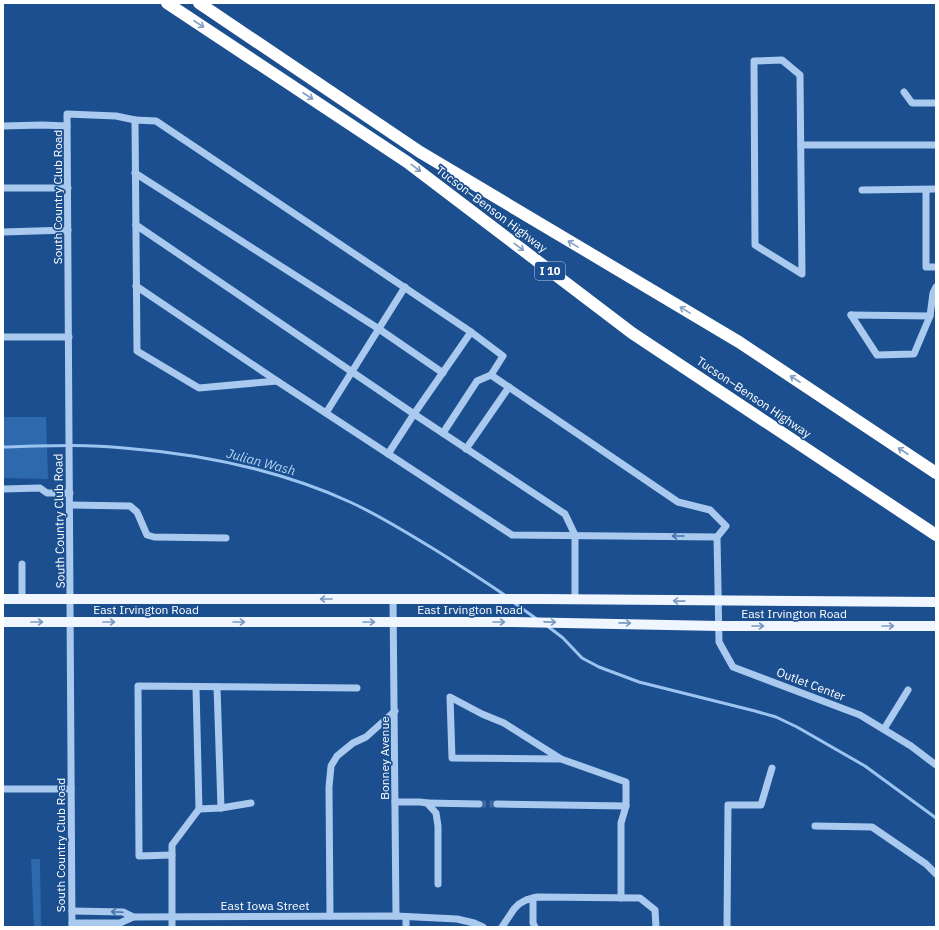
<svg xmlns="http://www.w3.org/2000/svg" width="939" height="930" viewBox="0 0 939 930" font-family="'IBM Plex Sans',sans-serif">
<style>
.green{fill:#2e69ad}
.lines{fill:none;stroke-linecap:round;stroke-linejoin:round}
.stream{stroke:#9cc4f0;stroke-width:3}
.minor-tunnel{stroke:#3d69a0;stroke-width:7;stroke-dasharray:7 3.5;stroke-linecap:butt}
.minor{stroke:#a9c9ee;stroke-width:7}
.major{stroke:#f0f6ff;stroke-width:10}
.highway{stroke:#fff;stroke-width:12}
.oneway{stroke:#829ec1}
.oneway2{stroke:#4674ac}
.oneway3{stroke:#7b9ac1}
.labels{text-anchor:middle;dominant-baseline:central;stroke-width:3.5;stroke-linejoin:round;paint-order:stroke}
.shield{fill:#1b4f8f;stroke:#bbcadd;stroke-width:1}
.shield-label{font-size:11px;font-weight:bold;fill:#fff}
.street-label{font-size:12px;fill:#fff;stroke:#1b4f8f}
.water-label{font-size:13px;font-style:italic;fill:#b5d3f5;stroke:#1b4f8f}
</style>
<rect width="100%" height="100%" fill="#1b4f8f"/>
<g class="green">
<path d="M3,417H46L48,479L3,478Z"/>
<path d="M31,859H40L41,927H34Z"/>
</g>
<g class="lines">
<g class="stream">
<path d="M3,447C43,446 84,444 124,448C201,454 280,470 350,502C383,517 414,537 445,556C465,569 486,582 506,596"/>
<path d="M513,602L538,620"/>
<path d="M546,625L563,638L582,658L599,667L639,682L755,711L776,717L797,727L865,766L936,818"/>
</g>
<path class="minor-tunnel" d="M479,804H497"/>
<g class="minor">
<path d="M782,60L800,75L802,274L755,245L754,61Z"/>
<path d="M904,92L912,103H936"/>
<path d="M3,126L42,125L67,126"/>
<path d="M801,145H936"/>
<path d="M135,173L379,329L443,373"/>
<path d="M3,188H68"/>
<path d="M862,190L936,189"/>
<path d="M926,190V267H936"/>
<path d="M136,225L414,414L471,332"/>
<path d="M3,232L68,230"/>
<path d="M136,286L277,381"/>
<path d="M851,315L877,355L914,354L930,316"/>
<path d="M851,315L930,316L933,293L936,287"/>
<path d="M3,337H69"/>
<path d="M326,413L405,287"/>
<path d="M443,433L477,381L491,375"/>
<path d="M466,449L509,387"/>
<path d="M388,454L414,414L565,514L575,535V600"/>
<path d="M3,489L40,488L47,493H70"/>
<path d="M70,505L130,506L137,512L147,535L154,537L226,538"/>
<path d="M717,537L512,535L277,381L199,388L137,351L135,120L156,121L471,332L503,356L491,375L678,502L710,510L726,526L717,537L719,642L733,667L860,715L911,746L936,765"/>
<path d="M22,564V599"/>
<path d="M393,599L396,916"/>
<path d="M884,729L908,690"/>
<path d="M3,789H71"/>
<path d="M395,802H420L427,803L436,813L438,826V884"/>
<path d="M427,803L479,804"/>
<path d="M497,804L626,806V782L561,759L452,758L450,697L482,714L504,723L561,759"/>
<path d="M221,808L251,803"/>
<path d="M199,809L221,808L217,687"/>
<path d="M815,826L872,827L926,864L936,874"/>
<path d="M172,855L139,856L138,686L357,688"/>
<path d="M533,898V923L535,927"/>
<path d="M621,898V823L626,806"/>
<path d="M72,911L123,912L133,917L120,923H72"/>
<path d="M330,916L329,787L331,766L337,756L353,743L366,737L395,711"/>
<path d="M133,917L396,916L457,919L474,923L483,927"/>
<path d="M406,917V927"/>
<path d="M72,927L67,114L116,116L135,120"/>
<path d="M172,927V845L199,809L196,687"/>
<path d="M502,927L514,909L519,904L526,900L537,897L640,898L655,910L656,927"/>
<path d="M727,927L728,805H761L772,768"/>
</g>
<g class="major">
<path d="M3,599H542L936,602"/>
<path d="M3,622H514L719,626H936"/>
</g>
<g class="highway">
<path d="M167,3L407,162L632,333L936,535"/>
<path d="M199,3L420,152L739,342L936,473"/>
</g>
</g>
<defs><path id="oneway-shaft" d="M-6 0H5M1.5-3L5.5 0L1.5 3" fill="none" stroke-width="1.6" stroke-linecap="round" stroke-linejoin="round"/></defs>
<g class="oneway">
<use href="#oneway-shaft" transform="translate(199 24) rotate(33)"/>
<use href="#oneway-shaft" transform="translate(308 96) rotate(33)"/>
<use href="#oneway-shaft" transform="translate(416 168) rotate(37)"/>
<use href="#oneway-shaft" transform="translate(573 244) rotate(-149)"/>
<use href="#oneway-shaft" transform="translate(519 247) rotate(37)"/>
<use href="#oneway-shaft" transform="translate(685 310) rotate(-149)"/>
<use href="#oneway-shaft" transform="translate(795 379) rotate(-147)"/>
<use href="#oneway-shaft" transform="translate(903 451) rotate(-147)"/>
</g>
<g class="oneway2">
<use href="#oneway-shaft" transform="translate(678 536) rotate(-180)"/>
<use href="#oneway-shaft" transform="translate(117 912) rotate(-177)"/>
</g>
<g class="oneway3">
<use href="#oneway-shaft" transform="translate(326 599) rotate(-180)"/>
<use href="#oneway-shaft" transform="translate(679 601) rotate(-179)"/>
<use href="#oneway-shaft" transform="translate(37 622)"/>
<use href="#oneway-shaft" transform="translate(109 622)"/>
<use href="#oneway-shaft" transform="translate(239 622)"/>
<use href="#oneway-shaft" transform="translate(369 622)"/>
<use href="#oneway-shaft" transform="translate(499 622)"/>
<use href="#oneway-shaft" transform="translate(550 622) rotate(1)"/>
<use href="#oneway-shaft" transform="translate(625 623) rotate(1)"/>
<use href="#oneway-shaft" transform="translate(758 626)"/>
<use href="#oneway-shaft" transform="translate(888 626)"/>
</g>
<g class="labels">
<rect class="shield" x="535" y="262" width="30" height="18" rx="3"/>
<g class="shield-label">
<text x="550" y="271">I 10</text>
</g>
<g class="street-label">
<text transform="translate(57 197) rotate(-90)">South Country Club Road</text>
<text transform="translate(492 209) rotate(37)">Tucson–Benson Highway</text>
<text transform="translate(754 397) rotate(34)">Tucson–Benson Highway</text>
<text transform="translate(59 521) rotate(-91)">South Country Club Road</text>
<text x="146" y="609">East Irvington Road</text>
<text x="470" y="609">East Irvington Road</text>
<text x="794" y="613">East Irvington Road</text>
<text transform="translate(811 684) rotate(21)">Outlet Center</text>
<text transform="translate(384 758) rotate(-90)">Bonney Avenue</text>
<text transform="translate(60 845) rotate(-90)">South Country Club Road</text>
<text x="265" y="905">East Iowa Street</text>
</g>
<g class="water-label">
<text transform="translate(261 462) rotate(15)">Julian Wash</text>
</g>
</g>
<rect width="939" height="930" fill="none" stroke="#ffffff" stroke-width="8"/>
</svg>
